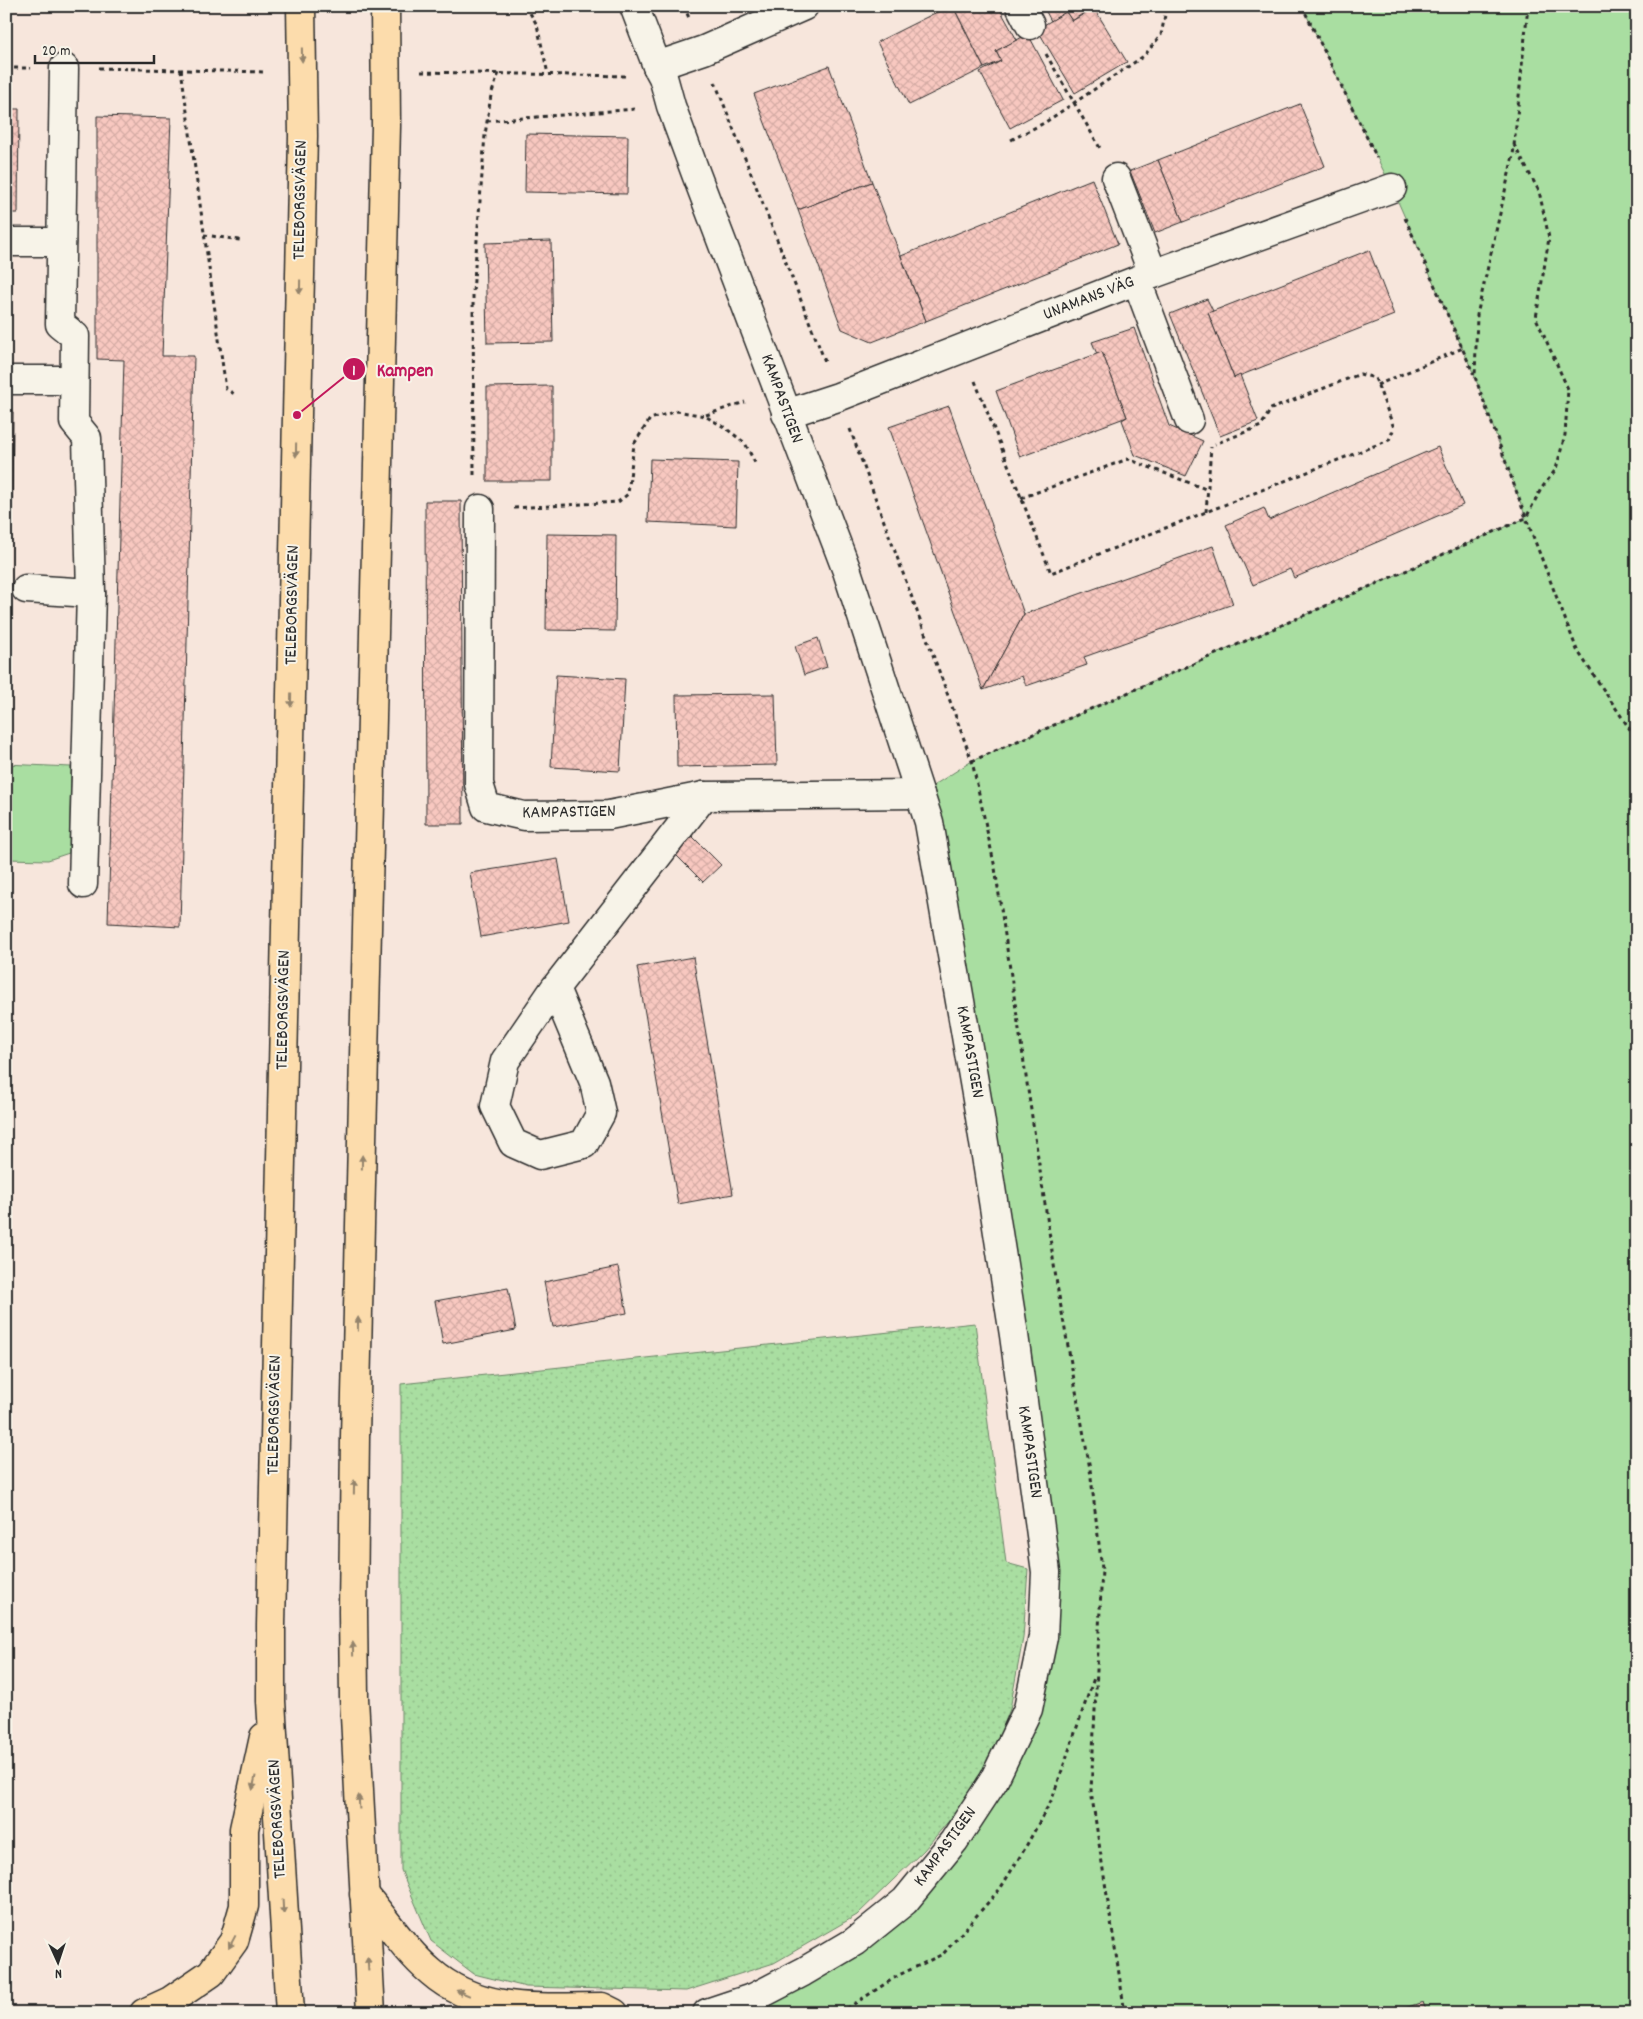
<svg xmlns="http://www.w3.org/2000/svg" width="1643" height="2019" viewBox="0 0 1643 2019" font-family="Dekko,sans-serif">
<style>
.grass{fill:url(#grass-dots);stroke:#6a8466}
.green{fill:#a9dea1;stroke:#6a8466}
.building{fill:url(#building-cross-hatch);stroke:#2b2b2b}
.lines{fill:none;stroke-linecap:round;stroke-linejoin:round}
.minor-casing{stroke:#2b2b2b;stroke-width:31}
.major-casing{stroke:#2b2b2b;stroke-width:31}
.path{stroke:#2b2b2b;stroke-width:3;stroke-dasharray:4 4;stroke-linecap:butt}
.minor{stroke:#f7f3e8;stroke-width:28}
.major{stroke:#fcdcac;stroke-width:28}
.oneway{fill:#94846c}
.labels{text-anchor:middle;dominant-baseline:central;stroke-width:4;stroke-linejoin:round;paint-order:stroke}
.street-label{font-size:18px;fill:#2b2b2b;stroke:#f7f3e8}
.leader{fill:none;stroke:#c2185b;stroke-width:2}
.callout-dot{fill:#c2185b;stroke:#f7f3e8;stroke-width:2}
.mark-label{font-size:15px;text-anchor:middle;font-weight:bold;fill:#fff}
.callout-label{font-size:19px;text-anchor:middle;font-weight:bold;fill:#c2185b;stroke:#f7f3e8;stroke-width:4;stroke-linejoin:round;paint-order:stroke}
</style>
<defs>
<pattern id="grass-dots" width="8" height="8" patternUnits="userSpaceOnUse" patternTransform="scale(1.25)"><rect width="8" height="8" fill="#a9dea1"/><path d="M2 2h.1M6 6h.1" fill="none" stroke="#92bf8b" stroke-width="1.8" stroke-linecap="round"/></pattern>
<pattern id="building-cross-hatch" width="8" height="8" patternUnits="userSpaceOnUse" patternTransform="scale(1.25)"><rect width="8" height="8" fill="#f8c8c0"/><path d="M0 0l8 8M0 8l8-8" fill="none" stroke="#d5aca5"/></pattern>
</defs>
<rect width="100%" height="100%" fill="#f7e6dc"/>
<filter id="ink" filterUnits="userSpaceOnUse"><feTurbulence type="fractalNoise" baseFrequency=".02" numOctaves="2"/><feDisplacementMap in="SourceGraphic" scale="10" xChannelSelector="R" yChannelSelector="G"/><feConvolveMatrix kernelMatrix="1 2 1 2 8 2 1 2 1" color-interpolation-filters="sRGB"/></filter>
<g filter="url(#ink)">
<path class="grass" d="M975,1323L1006,1563L1028,1569L1023,1638L1010,1709L981,1783L924,1850L857,1915L774,1963L686,1991L526,1987L474,1974L431,1941L401,1870V1384Z"/>
<g class="green">
<path d="M1302,6H1637V74L1635,85L1637,103L1634,105L1637,117V2013H707L905,1901L1028,1709L1046,1572L920,794L972,761L1526,518L1475,377L1392,188Z"/>
<path d="M6,764L71,767L69,853L48,860L6,859Z"/>
</g>
<g class="building">
<path d="M949,6H953L984,68L909,105L877,42Z"/>
<path d="M953,6H998L1017,40L996,51L1001,61L984,68Z"/>
<path d="M1043,6H1082L1085,12L1072,21L1066,12L1051,21Z"/>
<path d="M1082,6H1094L1085,12Z"/>
<path d="M1094,8L1127,62L1075,93L1037,29L1066,12L1072,21Z"/>
<path d="M1028,34L1063,100L1010,128L980,72L1001,61L996,51Z"/>
<path d="M829,66L872,182L798,210L754,94Z"/>
<path d="M1300,104L1325,166L1183,222L1158,160Z"/>
<path d="M6,109H19L18,213H6Z"/>
<path d="M97,116L171,118L162,356H194L180,927L108,923L124,360L97,359Z"/>
<path d="M526,134L628,136L627,194L525,192Z"/>
<path d="M1158,160L1183,222L1155,233L1130,171Z"/>
<path d="M1092,179L1118,244L926,321L901,256Z"/>
<path d="M872,182L926,321L872,342L842,329L798,210Z"/>
<path d="M551,241L553,342L487,343L485,243Z"/>
<path d="M1369,250L1394,315L1234,378L1208,313Z"/>
<path d="M1207,299L1213,311L1208,313L1234,378L1240,375L1258,421L1220,436L1170,314Z"/>
<path d="M1134,328L1169,426L1203,441L1186,476L1135,455L1122,420L1127,417L1102,352L1097,354L1092,342Z"/>
<path d="M1102,352L1127,417L1020,457L996,391Z"/>
<path d="M552,386V481H487V387Z"/>
<path d="M949,406L1024,614L983,690L889,427Z"/>
<path d="M6,412H13L12,514L6,513Z"/>
<path d="M1438,447L1463,505L1294,578L1290,569L1253,585L1226,525L1264,508L1269,520Z"/>
<path d="M650,459L738,462L736,526L648,522Z"/>
<path d="M425,501H461L463,824H426Z"/>
<path d="M547,534L616,535L615,631L546,630Z"/>
<path d="M1213,546L1233,604L1084,657L1087,665L1026,686L1022,676L983,690L1024,614Z"/>
<path d="M818,638L827,667L804,675L795,646Z"/>
<path d="M556,675L625,679L620,771L551,767Z"/>
<path d="M775,694L777,765L677,767L676,695Z"/>
<path d="M692,836L721,865L703,882L675,854Z"/>
<path d="M558,859L569,921L481,937L470,873Z"/>
<path d="M693,957L733,1194L678,1204L637,967Z"/>
<path d="M618,1267L627,1313L553,1327L544,1282Z"/>
<path d="M508,1288L516,1330L443,1344L435,1301Z"/>
<path d="M1423,2002L1427,2013H1390Z"/>
</g>
<g class="lines">
<g class="minor-casing">
<g id="minor">
<path d="M634,6L657,66L663,77L671,106L696,174L847,571L929,822L979,1111L1014,1335L1046,1572L1043,1637L1028,1709L994,1780L954,1841L905,1901L854,1942L803,1972L755,1997L707,2013"/>
<path d="M1020,6L1030,25"/>
<path d="M657,66L704,50L804,6"/>
<path d="M64,68L60,324L75,336L74,422L87,438L91,593L83,884"/>
<path d="M1116,178L1153,274"/>
<path d="M6,242H61"/>
<path d="M1137,281L1189,420"/>
<path d="M6,380H74"/>
<path d="M786,414L838,397L1153,274L1392,188"/>
<path d="M480,509L479,784L486,807L524,816L609,815L704,796L920,794"/>
<path d="M26,589L91,593"/>
<path d="M555,988L594,1082L601,1113L584,1144L540,1155L513,1143L495,1106L505,1061L555,988L704,796"/>
</g>
</g>
<g class="major-casing">
<g id="major">
<path d="M364,1894C385,1919 406,1951 431,1972C479,2014 543,2007 602,2007L614,2013"/>
<path d="M144,2013L170,2001L211,1973L234,1941L244,1906V1829L264,1737"/>
<path d="M290,2013L271,1701V1625L303,136L301,6"/>
<path d="M371,2013L354,1698L353,1612L355,1437L386,126L385,6"/>
</g>
</g>
<g class="path">
<path d="M526,6L537,25L548,74"/>
<path d="M684,6L689,18"/>
<path d="M1302,6L1377,158"/>
<path d="M1528,6L1513,156L1477,315L1475,377L1526,518L1577,650L1637,740"/>
<path d="M1046,54L1100,148"/>
<path d="M6,68H31"/>
<path d="M99,68L265,72"/>
<path d="M181,69L226,389L236,395"/>
<path d="M421,72L625,76"/>
<path d="M715,82L826,364"/>
<path d="M487,121L636,109"/>
<path d="M1011,140L1044,123L1144,56L1161,35L1166,10L1165,6"/>
<path d="M1405,218L1474,375"/>
<path d="M204,235L240,240"/>
<path d="M975,381L1051,573L1389,440L1394,428L1375,378L1360,374L1271,409L1261,426L1215,444"/>
<path d="M1377,385L1463,348"/>
<path d="M706,415L745,402"/>
<path d="M850,429L972,761L995,868L1057,1285L1090,1469L1102,1569L1091,1791L1125,2013"/>
<path d="M474,475L473,293L485,135L491,95L499,73"/>
<path d="M1021,498L1128,459L1208,490"/>
<path d="M514,508L618,502L628,494L634,444L650,419L677,411L705,416L724,427L745,443L756,465"/>
<path d="M1206,512L1211,447"/>
<path d="M972,761L1526,518L1541,489L1556,469L1565,435L1568,389L1536,318L1549,238L1539,191L1514,145"/>
<path d="M840,2013L899,1975L943,1954L1000,1889L1024,1850L1052,1799L1094,1678"/>
</g>
<use href="#minor" class="minor"/>
<use href="#major" class="major"/>
</g>
<defs><path id="oneway-solid" d="M-6-.8H1V-3.2L6.5 0L1 3.2V.8H-6Z" transform="scale(1.25)"/></defs>
<g class="oneway">
<use href="#oneway-solid" transform="translate(302 55) rotate(89)"/>
<use href="#oneway-solid" transform="translate(300 287) rotate(91)"/>
<use href="#oneway-solid" transform="translate(296 450) rotate(91)"/>
<use href="#oneway-solid" transform="translate(291 700) rotate(91)"/>
<use href="#oneway-solid" transform="translate(362 1162) rotate(-89)"/>
<use href="#oneway-solid" transform="translate(358 1324) rotate(-89)"/>
<use href="#oneway-solid" transform="translate(354 1487) rotate(-89)"/>
<use href="#oneway-solid" transform="translate(353 1649) rotate(-91)"/>
<use href="#oneway-solid" transform="translate(254 1783) rotate(102)"/>
<use href="#oneway-solid" transform="translate(359 1802) rotate(-93)"/>
<use href="#oneway-solid" transform="translate(283 1907) rotate(87)"/>
<use href="#oneway-solid" transform="translate(232 1942) rotate(118)"/>
<use href="#oneway-solid" transform="translate(368 1964) rotate(-93)"/>
<use href="#oneway-solid" transform="translate(463 1993) rotate(-158)"/>
</g>
</g>
<g class="labels">
<g class="street-label">
<text transform="translate(301 200) rotate(-89)">TELEBORGSVÄGEN</text>
<text transform="translate(1089 299) rotate(-21)">UNAMANS VÄG</text>
<text transform="translate(781 399) rotate(70)">KAMPASTIGEN</text>
<text transform="translate(293 605) rotate(-89)">TELEBORGSVÄGEN</text>
<text transform="translate(569 813) rotate(-1)">KAMPASTIGEN</text>
<text transform="translate(284 1010) rotate(-89)">TELEBORGSVÄGEN</text>
<text transform="translate(969 1052) rotate(80)">KAMPASTIGEN</text>
<text transform="translate(275 1415) rotate(-89)">TELEBORGSVÄGEN</text>
<text transform="translate(1029 1452) rotate(82)">KAMPASTIGEN</text>
<text transform="translate(278 1819) rotate(-93)">TELEBORGSVÄGEN</text>
<text transform="translate(946 1847) rotate(-54)">KAMPASTIGEN</text>
</g>
</g>
<path class="leader" d="M297 415L354 369"/>
<g class="callout-dot">
<circle cx="297" cy="415" r="5"/>
<circle cx="354" cy="369" r="12"/>
</g>
<g class="mark-label">
<text x="354" y="375">1</text>
</g>
<g class="callout-label">
<text x="405" y="376">Kampen</text>
</g>
<rect width="1643" height="2019" fill="none" stroke="#f7f3e8" stroke-width="25"/>
<rect x="12" y="12" width="1618" height="1994" fill="none" stroke="#2b2b2b" stroke-width="2" filter="url(#ink)"/>
<g transform="translate(58 1962) rotate(177)" stroke="#f7f3e8" stroke-width="4" paint-order="stroke">
<path d="M0-4L9 19L0 12L-9 19Z" fill="#2b2b2b"/>
<text y="-8" font-size="14" font-weight="bold" text-anchor="middle" fill="#2b2b2b">N</text>
</g>
<path d="M35 55v8h119v-8" fill="none" stroke="#2b2b2b" stroke-width="2.5"/>
<text x="42" y="55" font-size="15" fill="#2b2b2b" stroke="#f7f3e8" stroke-width="4" paint-order="stroke">20 m</text>
</svg>
